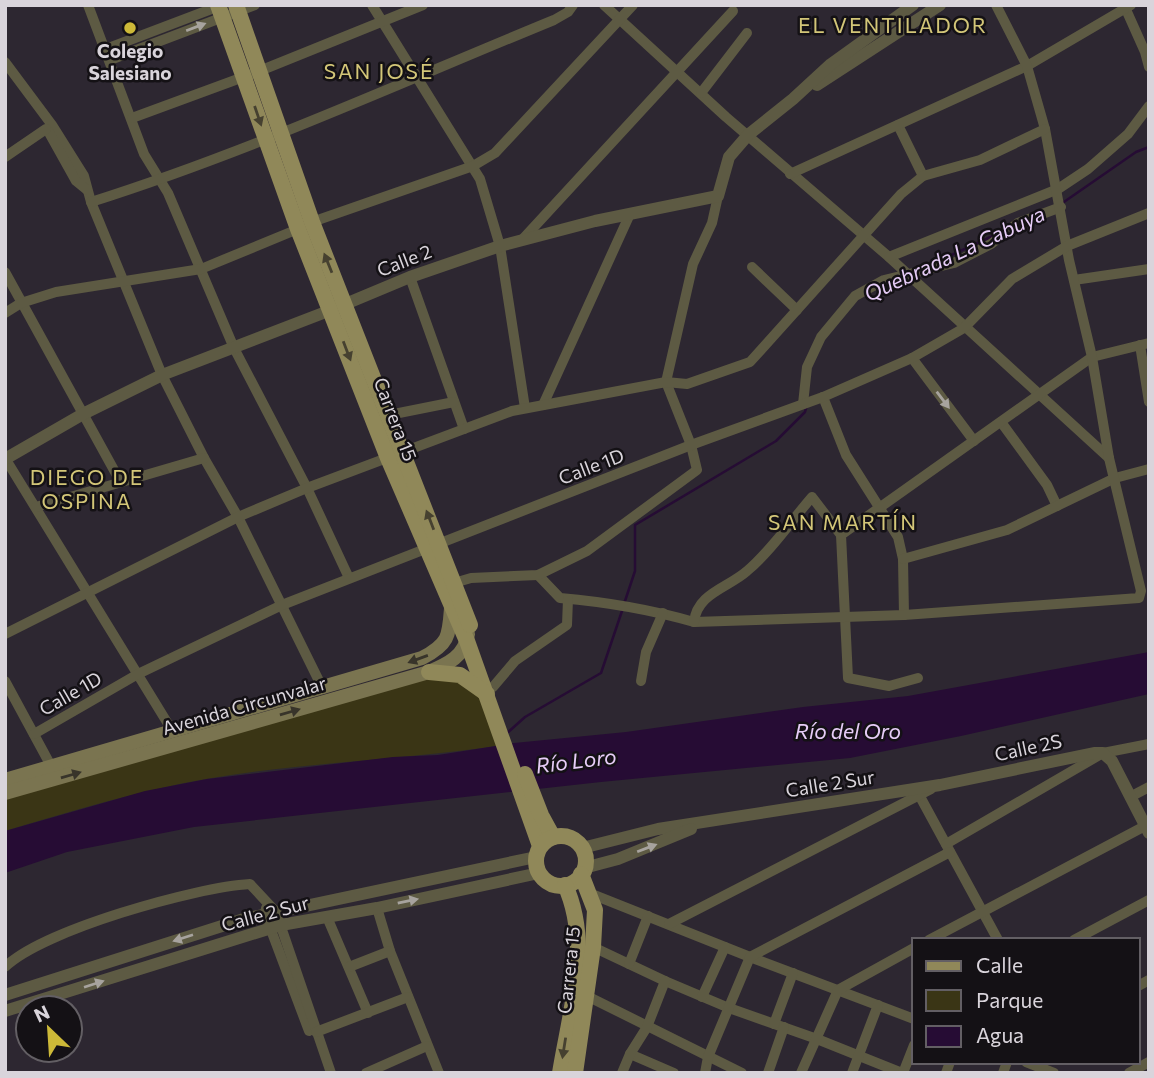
<svg xmlns="http://www.w3.org/2000/svg" width="1154" height="1078" viewBox="0 0 1154 1078" font-family="Commissioner,sans-serif">
<style>
.green{fill:#3a3515}
.water{fill:#260c34}
.lines{fill:none;stroke-linecap:round;stroke-linejoin:round}
.stream{stroke:#260c34;stroke-width:2.5}
.minor{stroke:#5d5a43;stroke-width:10}
.tertiary{stroke:#5d5a43;stroke-width:12}
.secondary{stroke:#7a7450;stroke-width:14}
.primary{stroke:#908859;stroke-width:16}
.oneway{fill:#a7a39e}
.oneway2{fill:#464130}
.oneway3{fill:#38342a}
.poi-dot{fill:#cdb938;stroke:#141115;stroke-width:2.5}
.labels{text-anchor:middle;dominant-baseline:central;stroke-width:5;stroke-linejoin:round;paint-order:stroke}
.poi-label{font-size:19px;font-weight:bold;fill:#d9d4db;stroke:#141115}
.street-label{font-size:19px;fill:#d9d4db;stroke:#141115}
.neighbourhood-label{font-size:21px;letter-spacing:2px;fill:#d3c678;stroke:#141115}
.water-label{font-size:21px;font-style:italic;fill:#e7cdf8;stroke:#141115}
</style>
<rect width="100%" height="100%" fill="#2d2731"/>
<path class="green" d="M429,672L478,687L503,745C404,760 304,762 206,779C138,791 71,811 5,831V793Z"/>
<path class="water" d="M1149,652V694L961,736L850,758L601,782L194,827L67,852L5,873V831L145,791L207,779L393,757L438,755L514,743L626,732L803,707L908,696Z"/>
<g class="lines">
<g class="stream">
<path d="M1061,204L1136,152L1149,147"/>
<path d="M934,263L995,235"/>
<path d="M625,601L635,571V525L776,441L805,412L806,408"/>
<path d="M506,734L525,717L601,673L623,608"/>
</g>
<g class="minor">
<path d="M88,5L144,154L168,193L234,348L307,488L349,578"/>
<path d="M372,5L480,179L500,246L525,408"/>
<path d="M604,5L726,117L889,257L1109,458"/>
<path d="M1124,5L1145,52L1149,67"/>
<path d="M106,49L222,5"/>
<path d="M110,60L255,5"/>
<path d="M5,62L52,125L84,176L91,202L162,375L204,458L238,517L323,689"/>
<path d="M701,93L747,33"/>
<path d="M132,118L257,72L423,5"/>
<path d="M898,125L923,176"/>
<path d="M47,129L76,181L87,190"/>
<path d="M5,157L46,129"/>
<path d="M790,174L1027,66L1131,5"/>
<path d="M91,202C249,152 400,83 554,20L568,12L573,5"/>
<path d="M312,222L473,166L495,153L633,5"/>
<path d="M522,240L733,11"/>
<path d="M889,257L1058,189L1088,169L1128,134L1149,106"/>
<path d="M752,267L797,310"/>
<path d="M5,272L120,481"/>
<path d="M410,277L464,429"/>
<path d="M1074,280L1149,269"/>
<path d="M5,313L21,303L56,292L201,269L298,229"/>
<path d="M1140,345L1149,402"/>
<path d="M912,358L974,441"/>
<path d="M823,397L846,455L898,537L903,559L904,615"/>
<path d="M803,404L807,367L821,337L855,296L884,280L954,263L991,244L1018,223L1061,207"/>
<path d="M543,405L630,214"/>
<path d="M389,415L454,402"/>
<path d="M1001,422L1047,485L1057,506"/>
<path d="M5,458L173,732"/>
<path d="M36,507L204,458"/>
<path d="M841,535L1092,357L1149,343"/>
<path d="M841,535L848,678L889,686L918,678"/>
<path d="M903,559L1007,530L1115,478L1149,469"/>
<path d="M538,575L560,598C606,602 649,609 694,622L904,615L1139,598L1141,591L1109,458L1092,357L1069,260L1045,129L1027,66L996,5"/>
<path d="M454,583L471,578L538,575L587,551L697,470L691,445L666,382L693,264L712,223L718,196"/>
<path d="M694,622C697,593 728,588 747,571C770,552 792,520 812,497L841,535"/>
<path d="M5,634L238,517L307,488L512,411L666,382L687,384L750,362L901,194L923,176L980,160L1045,129"/>
<path d="M5,681L51,766"/>
<path d="M641,681L646,652L663,613"/>
<path d="M493,687L515,661L567,625L568,599"/>
<path d="M34,734L138,674L282,605L691,445L823,397L912,358L964,328L1012,279L1067,246L1149,213"/>
<path d="M917,791L998,940"/>
<path d="M1130,797L1149,787"/>
<path d="M946,844L1103,753L1149,744"/>
<path d="M589,893L750,957L914,1019"/>
<path d="M266,908L265,914L309,1031"/>
<path d="M377,908L390,951L439,1073"/>
<path d="M327,917L368,1013"/>
<path d="M669,924L931,789"/>
<path d="M929,940L1145,826"/>
<path d="M1074,940L1149,900"/>
<path d="M593,947L665,981L729,1008L817,1039L902,1073"/>
<path d="M629,964L648,916"/>
<path d="M5,967C43,930 196,887 250,884L276,912L331,1073"/>
<path d="M349,967L390,951"/>
<path d="M1138,986L1149,980"/>
<path d="M587,996L742,1073"/>
<path d="M702,997L725,947"/>
<path d="M774,1024L793,973"/>
<path d="M316,1032L408,997"/>
<path d="M630,1054L674,1073"/>
<path d="M1026,1062L1054,1073"/>
<path d="M366,1073L427,1046"/>
<path d="M622,1073L630,1054L647,1027L665,981"/>
<path d="M705,1073L708,1057L750,957L950,852"/>
<path d="M768,1073L784,1027"/>
<path d="M801,1073L838,990L914,948"/>
<path d="M852,1073L878,1005"/>
<path d="M903,1073L914,1045"/>
<path d="M946,1073L950,1062"/>
<path d="M1003,1073L1007,1062"/>
<path d="M1129,1073L1149,1062"/>
</g>
<g class="tertiary">
<path d="M817,85L940,5"/>
<path d="M5,459L83,414L162,375L331,310L410,277L500,246L595,221L718,196L729,157L748,135L793,99L831,64L913,5"/>
<path d="M582,848L658,829L940,785L1094,753H1103L1112,761L1149,833"/>
<path d="M584,868L618,859L691,829"/>
<path d="M5,995L244,919L536,857"/>
<path d="M5,1011L281,925L377,908L539,873"/>
</g>
<g class="secondary">
<path d="M5,780L422,658C449,644 449,636 451,608"/>
<path d="M5,793L429,672C448,664 465,656 468,634"/>
</g>
<g class="primary">
<path d="M218,5L298,229L388,458L467,641L540,846"/>
<path d="M236,5L312,222L470,625"/>
<path d="M429,672L460,675L487,694"/>
<path d="M525,774L541,815L553,837"/>
<circle cx="561" cy="861" r="25"/>
<path d="M560,1073C570,1011 592,944 565,885"/>
<path d="M575,1073L593,947L595,910L581,874"/>
</g>
</g>
<defs><path id="oneway-solid" d="M-6-.8H1V-3.2L6.5 0L1 3.2V.8H-6Z" transform="scale(1.75)"/></defs>
<g class="oneway">
<use href="#oneway-solid" transform="translate(196 27) rotate(-21)"/>
<use href="#oneway-solid" transform="translate(943 400) rotate(53)"/>
<use href="#oneway-solid" transform="translate(647 848) rotate(-21)"/>
<use href="#oneway-solid" transform="translate(408 901) rotate(-12)"/>
<use href="#oneway-solid" transform="translate(183 938) rotate(162)"/>
<use href="#oneway-solid" transform="translate(94 984) rotate(-18)"/>
</g>
<g class="oneway2">
<use href="#oneway-solid" transform="translate(258 116) rotate(71)"/>
<use href="#oneway-solid" transform="translate(328 263) rotate(-112)"/>
<use href="#oneway-solid" transform="translate(347 351) rotate(69)"/>
<use href="#oneway-solid" transform="translate(430 520) rotate(-111)"/>
<use href="#oneway-solid" transform="translate(564 1048) rotate(99)"/>
</g>
<g class="oneway3">
<use href="#oneway-solid" transform="translate(418 659) rotate(160)"/>
<use href="#oneway-solid" transform="translate(290 712) rotate(-16)"/>
<use href="#oneway-solid" transform="translate(71 775) rotate(-16)"/>
</g>
<circle class="poi-dot" cx="130" cy="28" r="7"/>
<g class="labels">
<g class="poi-label">
<text x="130" y="50">Colegio<tspan x="130" dy="22">Salesiano</tspan></text>
</g>
<g class="street-label">
<text transform="translate(404 260) rotate(-21)">Calle 2</text>
<text transform="translate(396 419) rotate(69)">Carrera 15</text>
<text transform="translate(591 466) rotate(-21)">Calle 1D</text>
<text transform="translate(70 693) rotate(-30)">Calle 1D</text>
<text transform="translate(244 705) rotate(-16)">Avenida Circunvalar</text>
<text transform="translate(1028 747) rotate(-12)">Calle 2S</text>
<text transform="translate(830 783) rotate(-9)">Calle 2 Sur</text>
<text transform="translate(265 913) rotate(-15)">Calle 2 Sur</text>
<text transform="translate(568 970) rotate(-84)">Carrera 15</text>
</g>
<g class="neighbourhood-label">
<text x="893" y="24">EL VENTILADOR</text>
<text x="379" y="70">SAN JOSÉ</text>
<text x="87" y="476">DIEGO DE<tspan x="87" dy="24">OSPINA</tspan></text>
<text x="843" y="521">SAN MARTÍN</text>
</g>
<g class="water-label">
<text transform="translate(954 253) rotate(-25)">Quebrada La Cabuya</text>
<text x="848" y="730">Río del Oro</text>
<text transform="translate(576 760) rotate(-7)">Río Loro</text>
</g>
</g>
<rect width="1154" height="1078" fill="none" stroke="#d9d4db" stroke-width="14"/>
<rect x="912" y="938" width="228" height="126" fill="#141115" stroke="#635f64" stroke-width="2"/>
<rect x="926" y="961" width="35" height="10" fill="#908859" stroke="#635f64" stroke-width="2"/>
<text x="976" y="973" font-size="21" fill="#d9d4db">Calle</text>
<rect x="926" y="990" width="35" height="21" fill="#3a3515" stroke="#635f64" stroke-width="2"/>
<text x="976" y="1008" font-size="21" fill="#d9d4db">Parque</text>
<rect x="926" y="1026" width="35" height="21" fill="#260c34" stroke="#635f64" stroke-width="2"/>
<text x="976" y="1043" font-size="21" fill="#d9d4db">Agua</text>
<g transform="translate(49 1029) rotate(335)"><circle r="33" fill="#141115" stroke="#635f64" stroke-width="2"/>
<path d="M0-5L12 26L0 18L-12 26Z" fill="#cdb938"/>
<text y="-10" font-size="19" font-weight="bold" text-anchor="middle" fill="#d9d4db">N</text>
</g>
</svg>
